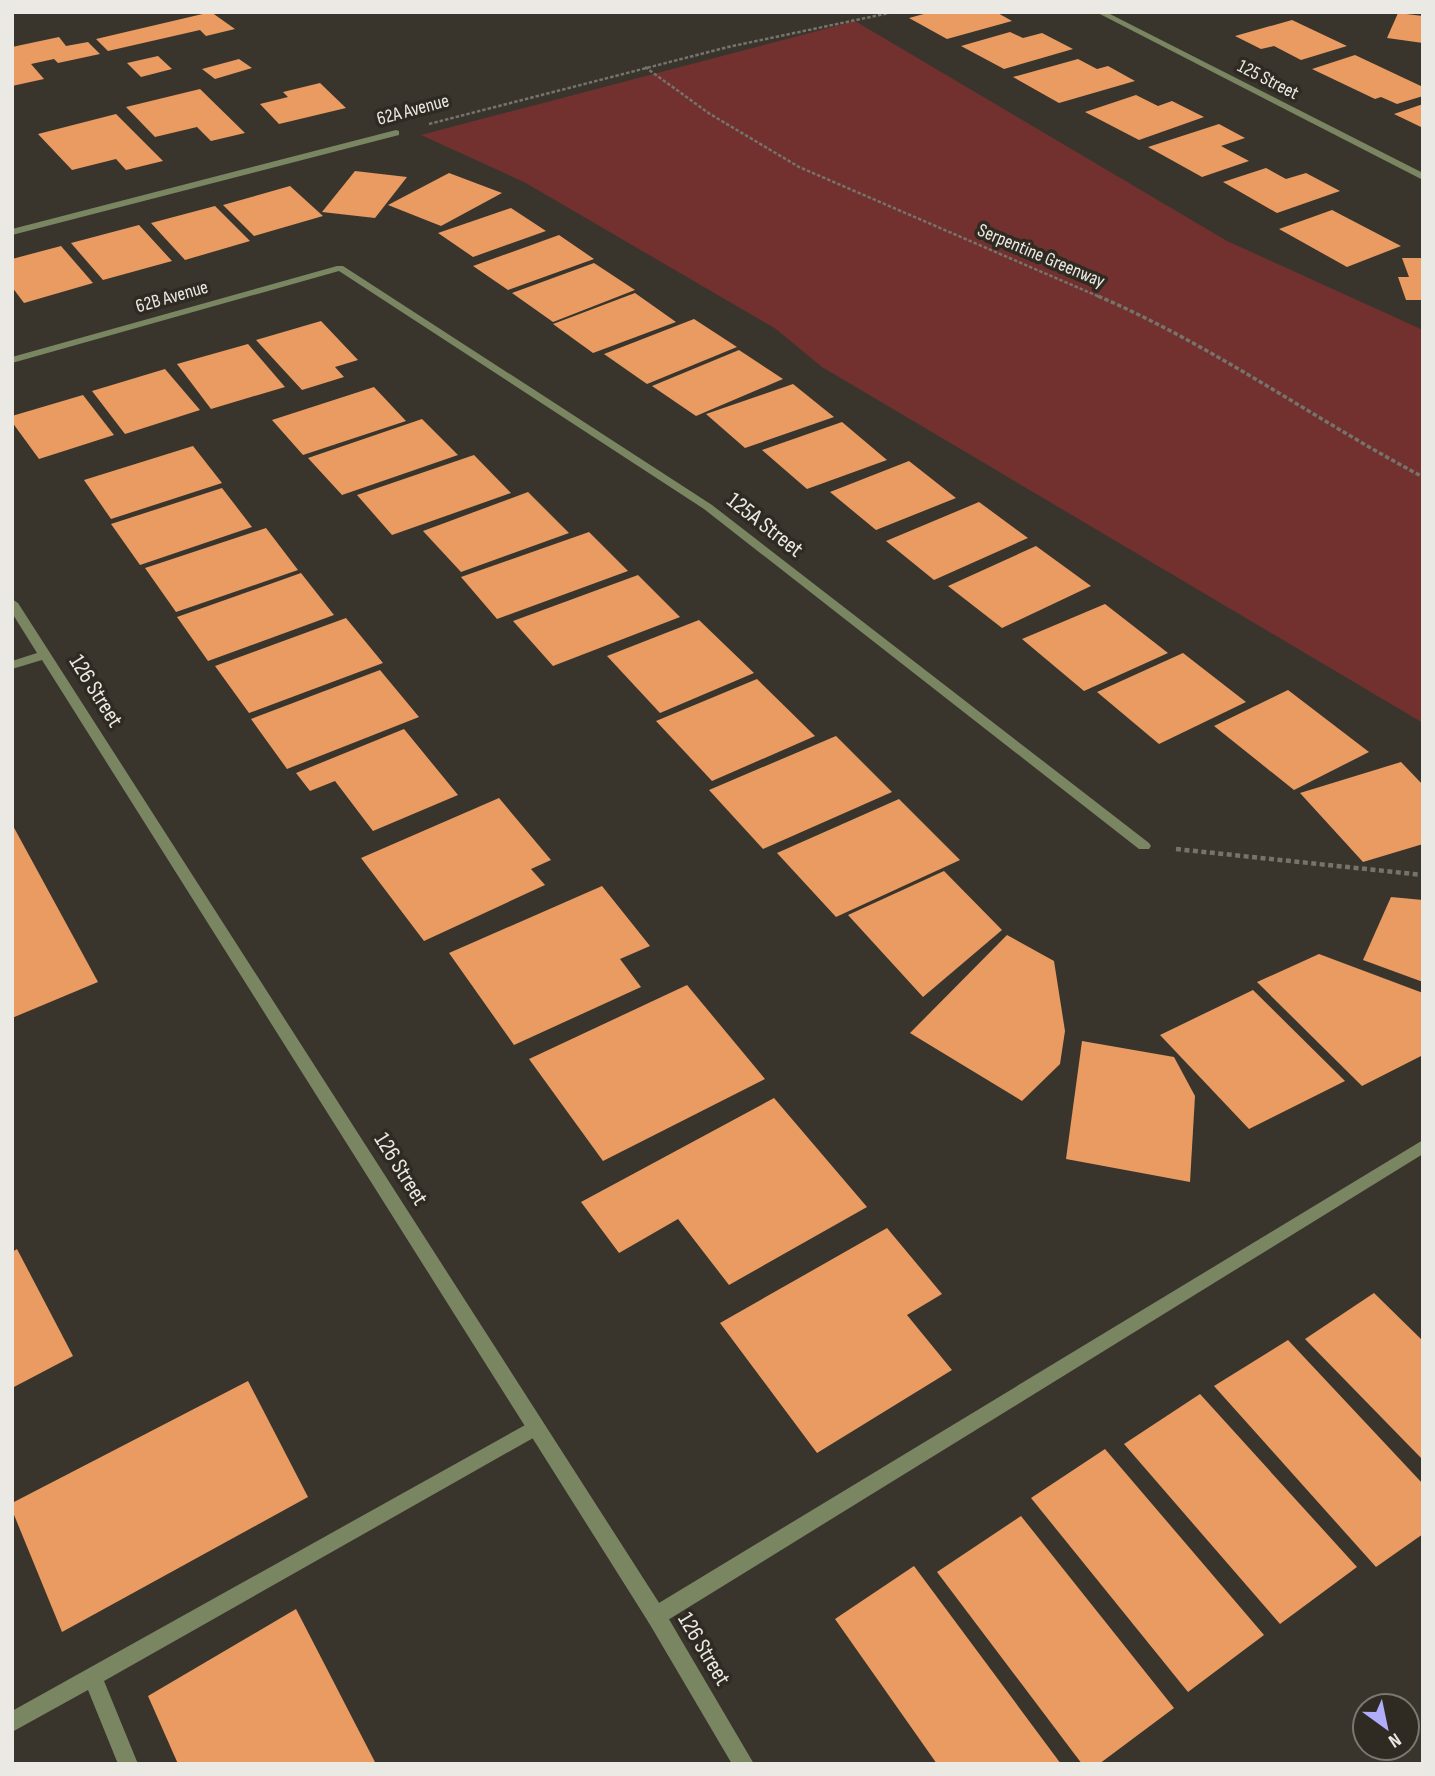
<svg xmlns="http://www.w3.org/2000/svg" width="1435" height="1776" viewBox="0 0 1435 1776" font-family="'Sofia Sans Condensed',sans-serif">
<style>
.green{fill:#72312f}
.building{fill:#e99b61}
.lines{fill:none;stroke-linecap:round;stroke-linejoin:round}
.path-far2{stroke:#76736b;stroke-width:2.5;stroke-dasharray:3.5 2;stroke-linecap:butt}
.path-far1{stroke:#76736b;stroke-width:3.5;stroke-dasharray:4.5 2.5;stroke-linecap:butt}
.path{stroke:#76736b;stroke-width:4.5;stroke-dasharray:5 3.5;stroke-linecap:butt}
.lane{fill:#7a8561;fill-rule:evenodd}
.street{fill:#7a8561;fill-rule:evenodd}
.labels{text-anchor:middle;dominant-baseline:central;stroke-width:7;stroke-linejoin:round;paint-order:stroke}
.far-street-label{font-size:19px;fill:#ebe9e3;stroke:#2f2b23}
.street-label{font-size:23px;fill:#ebe9e3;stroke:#2f2b23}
</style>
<rect width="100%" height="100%" fill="#39352d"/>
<path class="green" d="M855,21L1227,241L1423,330V723L822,367L776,329L524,182L421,135Z"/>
<g class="building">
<path d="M211,12L235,29L206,36L200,30L108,51L96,39Z"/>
<path d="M931,12H996L1012,21L947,39L909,18Z"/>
<path d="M1398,13L1423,16V43L1387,38Z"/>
<path d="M1292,20L1347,46L1301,60L1274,46L1261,49L1235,36Z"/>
<path d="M1010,32L1023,38L1042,33L1073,49L1004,69L961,46Z"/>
<path d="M59,37L66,46L88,42L100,54L58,63L54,59L31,64L44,79L12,86V47Z"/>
<path d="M1355,55L1423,87V96L1397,104L1381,97L1375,99L1312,69Z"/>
<path d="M158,56L172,69L141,77L127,63Z"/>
<path d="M239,59L252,68L215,79L202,69Z"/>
<path d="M1078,59L1097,69L1108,66L1135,81L1059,103L1013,77Z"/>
<path d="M320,83L346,108L279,124L260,104L288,97L283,92Z"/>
<path d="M200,89L245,133L211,141L197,127L155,137L126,107Z"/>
<path d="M1136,95L1158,106L1172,101L1204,117L1139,140L1085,112Z"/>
<path d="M1423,104V128L1394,114Z"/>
<path d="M116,114L163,161L126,170L116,159L72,170L38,134Z"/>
<path d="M1219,124L1245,138L1221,146L1249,161L1202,177L1148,147Z"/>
<path d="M1266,168L1286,179L1306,173L1340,191L1277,213L1223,182Z"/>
<path d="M355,171L407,177L375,218L322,212Z"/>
<path d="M449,173L502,193L441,226L388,205Z"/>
<path d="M290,186L323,216L254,236L223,205Z"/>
<path d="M215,206L250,241L185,260L151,223Z"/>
<path d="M511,208L546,231L473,257L438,233Z"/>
<path d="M1332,210L1401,246L1347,267L1279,229Z"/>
<path d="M139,225L172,261L103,280L71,243Z"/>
<path d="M559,235L594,259L508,290L473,266Z"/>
<path d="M61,246L93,283L24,303L12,287V259Z"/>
<path d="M1402,258H1423V300H1406L1398,277H1409Z"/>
<path d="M594,263L635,290L553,322L512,293Z"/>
<path d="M635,293L676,322L593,353L553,324Z"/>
<path d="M694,319L737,347L647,384L604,354Z"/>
<path d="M321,321L358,360L335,367L344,377L302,390L256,340Z"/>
<path d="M248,344L285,387L211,409L177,364Z"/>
<path d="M739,350L783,379L696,416L652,386Z"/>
<path d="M165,369L200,410L125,434L92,391Z"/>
<path d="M793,384L834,417L745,448L706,414Z"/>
<path d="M374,387L406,421L303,455L272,420Z"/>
<path d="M83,395L114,435L39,459L12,422V416Z"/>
<path d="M422,419L458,455L342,495L308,458Z"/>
<path d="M842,422L887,460L807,489L762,450Z"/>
<path d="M193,446L222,483L111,519L84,480Z"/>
<path d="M474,455L511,493L392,535L357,495Z"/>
<path d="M909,461L956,498L876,530L830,492Z"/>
<path d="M222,488L252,527L140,565L111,524Z"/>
<path d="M528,492L569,533L461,572L423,531Z"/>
<path d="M979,502L1028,538L934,580L886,541Z"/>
<path d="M266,528L298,570L176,612L145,568Z"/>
<path d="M589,532L628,571L497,619L461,577Z"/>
<path d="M1036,546L1091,586L1002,628L948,586Z"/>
<path d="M301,573L334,615L208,661L177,617Z"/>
<path d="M638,575L680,617L553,666L513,621Z"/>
<path d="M1105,604L1168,653L1084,691L1022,639Z"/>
<path d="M346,618L383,663L249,713L215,666Z"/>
<path d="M699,620L754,673L660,713L607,656Z"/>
<path d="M1183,653L1246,702L1159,744L1097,692Z"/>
<path d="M380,670L419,717L287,769L251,719Z"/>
<path d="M757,679L815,736L712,781L656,721Z"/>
<path d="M1288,690L1369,752L1294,790L1214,726Z"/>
<path d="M404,729L458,795L373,831L335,781L310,791L296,773Z"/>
<path d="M836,736L892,792L763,849L709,790Z"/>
<path d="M1401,762L1423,785V844L1363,862L1300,793Z"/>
<path d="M499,798L551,860L531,869L545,885L424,941L361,858Z"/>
<path d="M899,799L960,860L836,917L777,853Z"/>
<path d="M12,824L98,982L12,1018Z"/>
<path d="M944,871L1002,930L923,997L848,915Z"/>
<path d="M602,886L650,946L620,959L641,987L514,1045L449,953Z"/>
<path d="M1391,897L1423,900V982L1363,960Z"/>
<path d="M1007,935L1054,961L1065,1031L1060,1064L1022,1101L910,1033Z"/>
<path d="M1319,954L1423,993V1055L1362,1086L1257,982Z"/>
<path d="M687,985L765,1079L603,1161L529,1059Z"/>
<path d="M1253,990L1345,1081L1249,1129L1160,1035Z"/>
<path d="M1082,1041L1174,1057L1195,1096L1190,1182L1066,1159Z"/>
<path d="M774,1098L867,1207L729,1285L678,1219L619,1253L581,1202Z"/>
<path d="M887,1228L942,1294L907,1315L952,1370L817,1453L720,1323Z"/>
<path d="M17,1249L73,1356L12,1388V1252Z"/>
<path d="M1374,1293L1423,1341V1460L1305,1339Z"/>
<path d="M1288,1340L1423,1484V1534L1376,1567L1214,1386Z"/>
<path d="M248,1381L308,1497L62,1632L12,1510V1503Z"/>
<path d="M1200,1394L1357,1567L1280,1624L1124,1444Z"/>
<path d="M1105,1449L1264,1635L1188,1692L1031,1498Z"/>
<path d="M1021,1516L1174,1708L1099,1764H1082L937,1572Z"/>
<path d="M914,1566L1061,1764H937L835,1619Z"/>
<path d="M296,1609L376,1764H178L148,1696Z"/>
</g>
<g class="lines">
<g class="path-far2">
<path d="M645,67L710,114L799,167L1102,298"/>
<path d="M429,124L728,47L894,12"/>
</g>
<path class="path-far1" d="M1098,296C1212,345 1314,419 1423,477"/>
<path class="path" d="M1176,849L1423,875"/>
<g class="lane">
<path d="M1423,1140V1154L663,1623L656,1625L649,1623L646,1616L649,1609Z"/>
<path d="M536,1419L542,1421L545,1427L542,1433L104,1681L138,1764H118L88,1690L12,1732V1711Z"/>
</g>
<g class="street">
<path d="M1096,12H1106L1423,173V180Z"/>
<path d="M396,130L399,131V135L12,235V229Z"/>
<path d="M337,266H343L712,505L1149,843L1151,846L1149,849H1139L704,509L339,271L12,363V357Z"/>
<path d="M12,599L18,603L663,1609L754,1764H732L649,1623L42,660L12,669V661L37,653L12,613Z"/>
</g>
</g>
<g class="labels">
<g class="far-street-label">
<text transform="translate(1268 80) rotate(27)">125 Street</text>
<text transform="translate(413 110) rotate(-15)">62A Avenue</text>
<text transform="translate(1041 256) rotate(23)">Serpentine Greenway</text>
<text transform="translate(172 297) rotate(-16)">62B Avenue</text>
</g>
<g class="street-label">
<text transform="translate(765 525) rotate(38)">125A Street</text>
<text transform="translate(96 691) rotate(58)">126 Street</text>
<text transform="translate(401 1169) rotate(58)">126 Street</text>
<text transform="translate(704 1649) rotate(59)">126 Street</text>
</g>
</g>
<rect width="1435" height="1776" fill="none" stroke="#ebe9e3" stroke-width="28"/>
<g transform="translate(1386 1727) rotate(147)"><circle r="33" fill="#2f2b23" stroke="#7a7770" stroke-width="2"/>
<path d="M0-5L12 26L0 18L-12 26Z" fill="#b1adfa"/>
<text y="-10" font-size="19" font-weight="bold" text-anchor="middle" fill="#ebe9e3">N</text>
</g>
</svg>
